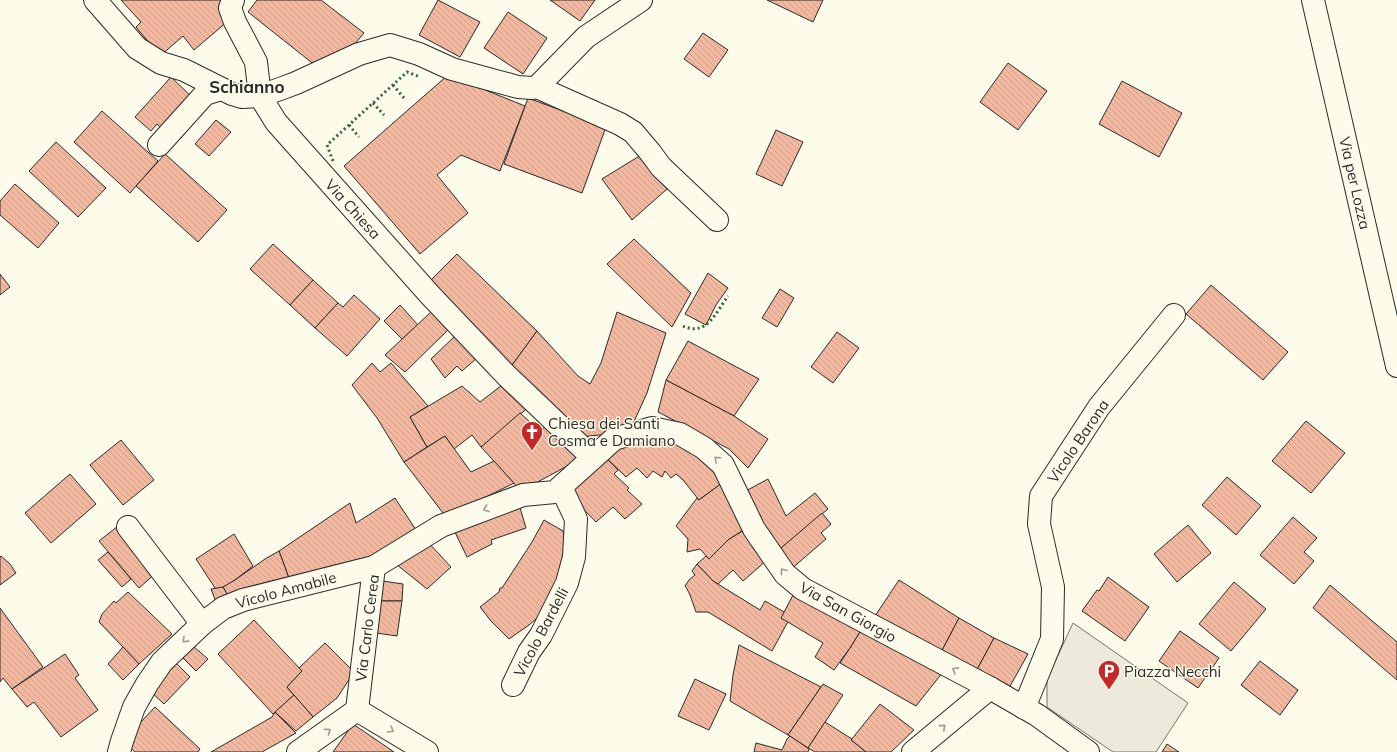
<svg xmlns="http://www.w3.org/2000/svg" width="1397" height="752" viewBox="0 0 1397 752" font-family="Mulish,sans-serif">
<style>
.parking{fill:#eceadb;stroke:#74746e}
.building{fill:url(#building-back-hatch);stroke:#2b2b2b}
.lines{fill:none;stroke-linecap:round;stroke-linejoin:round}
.minor-casing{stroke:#2b2b2b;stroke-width:24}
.minor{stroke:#fdfbea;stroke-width:22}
.hedge{stroke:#34623c;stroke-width:3;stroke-dasharray:2 3;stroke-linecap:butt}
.oneway{stroke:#9e9d94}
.labels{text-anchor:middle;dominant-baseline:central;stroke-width:3;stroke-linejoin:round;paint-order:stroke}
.street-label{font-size:15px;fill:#2b2b2b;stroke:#fdfbea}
.poi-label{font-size:15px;fill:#2b2b2b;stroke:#fdfbea;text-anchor:start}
.quarter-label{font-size:17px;font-weight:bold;fill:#2b2b2b;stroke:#fdfbea}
</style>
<defs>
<pattern id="building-back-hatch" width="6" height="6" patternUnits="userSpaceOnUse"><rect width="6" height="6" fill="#f2b8a0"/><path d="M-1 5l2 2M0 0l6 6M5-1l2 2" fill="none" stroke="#d09e8a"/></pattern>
</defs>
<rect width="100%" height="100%" fill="#fdfbea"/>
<path class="parking" d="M1073,623L1188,703L1156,752H1113L1047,707V679Z"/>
<g class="building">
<path d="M121,0H226L227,1L218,8L228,21L194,50L183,36L160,56L136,27L141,22Z"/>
<path d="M257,0H321L364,33L353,46L316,66L248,12Z"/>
<path d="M438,0L480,22L460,57L419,35Z"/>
<path d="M550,0H595L580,21Z"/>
<path d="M767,0H823L813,22Z"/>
<path d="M508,12L547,38L523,74L484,48Z"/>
<path d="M703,33L728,50L709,77L684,59Z"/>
<path d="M1008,63L1047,91L1018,130L980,102Z"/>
<path d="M448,75L525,106L500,171L461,155L437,175L468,213L420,254L344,166Z"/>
<path d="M171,77L197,102L168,134L157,124L151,131L135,117Z"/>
<path d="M1122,81L1182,113L1159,157L1099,124Z"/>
<path d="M528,98L606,127L582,193L504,164Z"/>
<path d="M102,111L158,161L130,193L74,142Z"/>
<path d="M216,120L231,132L209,156L195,144Z"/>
<path d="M776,130L803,142L782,186L756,174Z"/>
<path d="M56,142L106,188L78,217L29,171Z"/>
<path d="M165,154L227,210L198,242L136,186Z"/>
<path d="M641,155L659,180L667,189L632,220L602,179Z"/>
<path d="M15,184L59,223L38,248L0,215V201Z"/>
<path d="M634,239L691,293L672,327L607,264Z"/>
<path d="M273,244L313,280L290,305L250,269Z"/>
<path d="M457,254L537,331L507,372L429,282Z"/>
<path d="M708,273L728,288L716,305L706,325L685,314Z"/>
<path d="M0,274L10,287L0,295Z"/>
<path d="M313,280L338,303L315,328L290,305Z"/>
<path d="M1211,285L1288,352L1263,380L1186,314Z"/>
<path d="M780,289L794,298L777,327L762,318Z"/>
<path d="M354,295L380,319L347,356L315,328L338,303L343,307Z"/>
<path d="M400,305L418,325L402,339L384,321Z"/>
<path d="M431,312L449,329L405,372L385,355Z"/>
<path d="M617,312L666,333L647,393L632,426L611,434L578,437L507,372L537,331L578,376L590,384L601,363Z"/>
<path d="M837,332L859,348L833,383L811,367Z"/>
<path d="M456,335L477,358L462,371L457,366L445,378L431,359Z"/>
<path d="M688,341L759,379L734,416L666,380Z"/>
<path d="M372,363L380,372L391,363L428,406L410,417L427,447L404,462L377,418L352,385Z"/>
<path d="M666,380L734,416L768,439L748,468L729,449L658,412Z"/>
<path d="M506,382L530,406L481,447L472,435L454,449L445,436L427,447L410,417L462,386L480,402Z"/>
<path d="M520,413L540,431L550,423L582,458L521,491L481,447Z"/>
<path d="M1306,421L1345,453L1311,493L1272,461Z"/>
<path d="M658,434L708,461L722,483L699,500L683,480L676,474L671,478L665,471L662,477L653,471L647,478L637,468L626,477L603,455Z"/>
<path d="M445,436L471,472L494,461L514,483L446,517L404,462Z"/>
<path d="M121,440L154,480L123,505L90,465Z"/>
<path d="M603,455L618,470L614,474L629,488L627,490L642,504L625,519L613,507L596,522L566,491Z"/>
<path d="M70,474L96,504L51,543L25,513Z"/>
<path d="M1227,477L1261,506L1236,535L1202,505Z"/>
<path d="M768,479L786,516L815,493L828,509L774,554L742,493Z"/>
<path d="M722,483L748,527L728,540L709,559L700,549L687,552L688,539L676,526L697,498L699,500Z"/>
<path d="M395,498L418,533L376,555L324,568L290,581L279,551L350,503L356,523Z"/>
<path d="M519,504L526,528L491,540L492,544L467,557L452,526Z"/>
<path d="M822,513L831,524L821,533L826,539L790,570L774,554Z"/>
<path d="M1293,517L1317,538L1304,552L1314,561L1294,584L1260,555Z"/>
<path d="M544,520L563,531L568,552L544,612L529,625L509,639L491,621L480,607L499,592L500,588H502L532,542Z"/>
<path d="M1188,525L1211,553L1177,582L1154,554Z"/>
<path d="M118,526L157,572L139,588L99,541Z"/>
<path d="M744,530L767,560L743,581L733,570L718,584L713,581L697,564L706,556L709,559L728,540Z"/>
<path d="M234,534L253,566L235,580L217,591L196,559Z"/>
<path d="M426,540L451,567L427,589L391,560Z"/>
<path d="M279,551L290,581L230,599L223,587L235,580L265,559Z"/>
<path d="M108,552L131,579L122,587L98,560Z"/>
<path d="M1,556L10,564L16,573L0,585V557Z"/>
<path d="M697,564L713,581L760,610L765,601L791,616L772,651L708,612H696L690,595L687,589L685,586L689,580L695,575L692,571Z"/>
<path d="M1108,577L1149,607L1125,641L1082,611L1097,590L1099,591Z"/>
<path d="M376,580L403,584L402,601H373Z"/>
<path d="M899,580L959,618L938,658L871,622Z"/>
<path d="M1234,582L1266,609L1231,651L1199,624Z"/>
<path d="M1330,585L1397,642V680L1313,608Z"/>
<path d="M223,587L230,599L216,602L211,589Z"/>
<path d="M128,592L172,634L139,664L99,622L102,614L114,601L116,603Z"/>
<path d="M794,593L863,627L852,645L834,670L815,657L823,643L781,618Z"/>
<path d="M373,601H402L397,636L369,632Z"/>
<path d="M0,608L43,667L12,689L3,678L0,682Z"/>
<path d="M959,618L994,638L973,677L938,658Z"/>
<path d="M254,620L302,671L287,687L294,695L273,714L218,654Z"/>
<path d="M863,627L943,672L916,706L840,663L852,645Z"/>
<path d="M1180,631L1219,658L1198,688L1159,661Z"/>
<path d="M994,638L1028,654L1009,688L973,677Z"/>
<path d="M325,643L354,672L337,698L313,717L287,687L302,671L299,668Z"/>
<path d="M739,645L821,687L788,735L730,701L733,675Z"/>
<path d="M193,646L208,659L196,671L181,656Z"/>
<path d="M123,647L139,664L123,680L108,664Z"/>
<path d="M65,654L79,675L75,678L98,710L61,737L34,702L27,707L12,689Z"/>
<path d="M1260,661L1298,690L1280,715L1241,685Z"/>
<path d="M175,662L190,677L164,704L148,689Z"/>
<path d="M695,679L726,694L709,730L678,716Z"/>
<path d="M823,684L843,695L808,748L788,735Z"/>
<path d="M294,695L313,717L296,731L275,712Z"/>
<path d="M880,704L914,730L891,752H866L851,740Z"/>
<path d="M155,707L200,749L198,752H135L123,741Z"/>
<path d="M275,712L296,733L262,752H211L272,717Z"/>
<path d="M825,722L852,739L851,740L866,752H815L808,748Z"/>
<path d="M353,724L394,752H333Z"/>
<path d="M790,736L809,749L808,752H754L756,743L782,750L787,739Z"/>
<path d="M1167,744L1179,752H1162Z"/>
</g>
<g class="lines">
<g class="minor-casing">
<g id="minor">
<path d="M95,0L137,48L161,63L184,70L232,94L242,97L260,96L280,89L296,83L359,54L390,45L419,54L452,69L518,87L532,88L537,87L586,37L641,0"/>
<path d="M233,0L230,8L235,22L256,62L260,96L276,122L430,295L506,375L593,458"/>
<path d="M1313,0L1397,366"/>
<path d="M537,87L620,124L633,132L650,152L661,167L717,220"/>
<path d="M159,145L205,94L221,89"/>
<path d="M128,527L202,624"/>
<path d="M513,685L529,652L541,635L567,583L574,557L576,519L561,487"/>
<path d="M1024,708L1052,639L1053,587L1039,524L1041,496L1099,407L1174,315"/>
<path d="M357,710L427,752"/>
<path d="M119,752L122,741L134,707L147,684L162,662L202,624L223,608L243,600L374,567L441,526L523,495L555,492L614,439L652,428L680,434L704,448L723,465L754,529L785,574L803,589L990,688L1037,715L1088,752"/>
<path d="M298,752L357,710L374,567"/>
<path d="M913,752L990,688"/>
</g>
</g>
<use href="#minor" class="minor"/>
<g class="hedge">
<path d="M393,85L404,98"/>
<path d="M373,103L384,115"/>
<path d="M349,125L359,137"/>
<path d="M333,161L327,145L407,72L420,77"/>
<path d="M683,326C707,337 716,312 728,296"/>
</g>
</g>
<defs><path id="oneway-chevron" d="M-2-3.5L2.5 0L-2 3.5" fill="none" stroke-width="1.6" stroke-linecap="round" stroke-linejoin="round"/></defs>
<g class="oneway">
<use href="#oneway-chevron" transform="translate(717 459) rotate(-138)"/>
<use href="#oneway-chevron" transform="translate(486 509) rotate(159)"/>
<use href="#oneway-chevron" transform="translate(783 571) rotate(-128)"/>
<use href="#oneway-chevron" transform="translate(185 640) rotate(136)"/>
<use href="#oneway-chevron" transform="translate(955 670) rotate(-152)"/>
<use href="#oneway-chevron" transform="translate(943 727) rotate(-40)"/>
<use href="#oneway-chevron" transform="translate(391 730) rotate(31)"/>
<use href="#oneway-chevron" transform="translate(328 731) rotate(-36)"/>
</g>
<defs>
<g id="church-pin" transform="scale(1.15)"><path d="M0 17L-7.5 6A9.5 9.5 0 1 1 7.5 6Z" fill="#c62828" stroke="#fdfbea"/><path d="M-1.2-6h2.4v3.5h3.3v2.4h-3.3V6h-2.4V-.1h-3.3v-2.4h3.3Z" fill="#fff"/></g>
<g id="parking-pin" transform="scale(1.15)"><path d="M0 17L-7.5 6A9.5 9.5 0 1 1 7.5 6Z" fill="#c62828" stroke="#fdfbea"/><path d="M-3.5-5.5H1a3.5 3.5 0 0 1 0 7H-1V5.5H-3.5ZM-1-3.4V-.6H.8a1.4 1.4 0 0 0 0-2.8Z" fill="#fff"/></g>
</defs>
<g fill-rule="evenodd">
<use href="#church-pin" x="532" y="432"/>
<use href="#parking-pin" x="1109" y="671"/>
</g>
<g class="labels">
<g class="street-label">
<text transform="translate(1355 183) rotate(77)">Via per Lozza</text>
<text transform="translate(353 209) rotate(48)">Via Chiesa</text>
<text transform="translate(1078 441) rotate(-56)">Vicolo Barona</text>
<text transform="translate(286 590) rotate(-15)">Vicolo Amabile</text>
<text transform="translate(848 612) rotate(29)">Via San Giorgio</text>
<text transform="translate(367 628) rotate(-83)">Via Carlo Cerea</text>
<text transform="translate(541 632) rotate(-62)">Vicolo Bardelli</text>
</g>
<g class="poi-label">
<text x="548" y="423">Chiesa dei Santi<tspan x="548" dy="17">Cosma e Damiano</tspan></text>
<text x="1124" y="671">Piazza Necchi</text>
</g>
<g class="quarter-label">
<text x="247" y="86">Schianno</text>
</g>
</g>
</svg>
